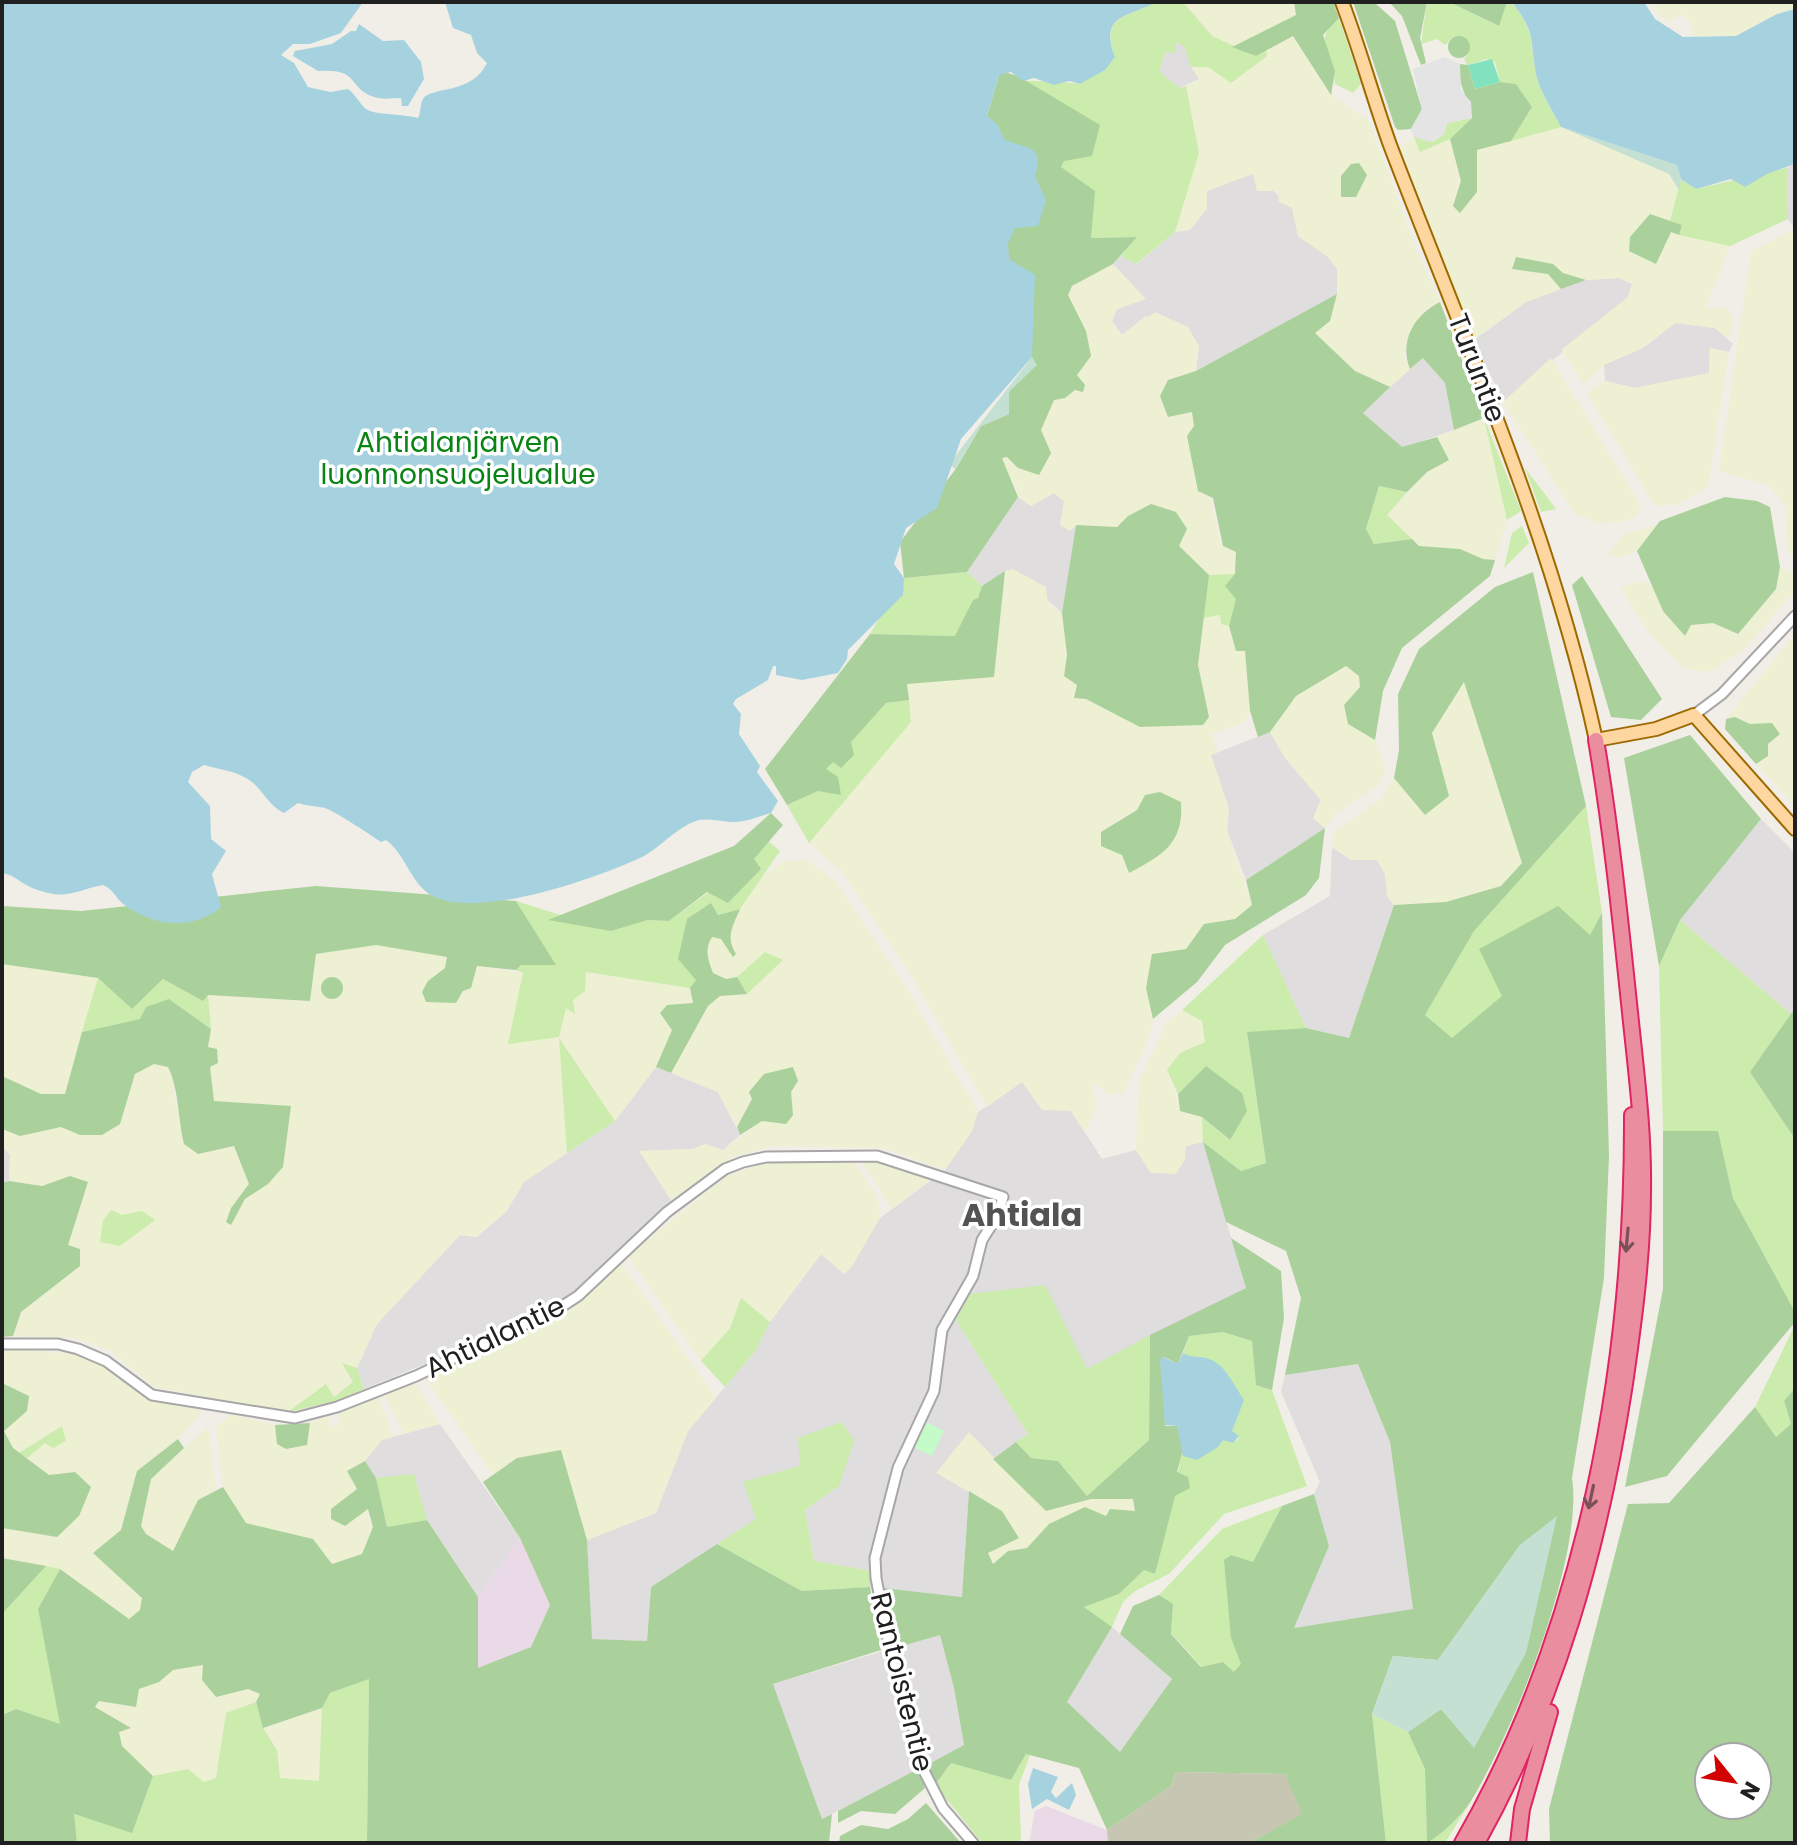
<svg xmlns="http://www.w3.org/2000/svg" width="1797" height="1845" viewBox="0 0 1797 1845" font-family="Poppins,sans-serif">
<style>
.residential{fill:#dfdddd}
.industrial{fill:#ead9e7}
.construction{fill:#c6c6b2}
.farmland{fill:#edf0d2;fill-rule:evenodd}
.grass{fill:#cbecac}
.forest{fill:#aad19b;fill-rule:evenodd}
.wetland{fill:#c3e0d3}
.park{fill:#c4fbc9}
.pitch{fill:#83e2be}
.parking{fill:#e4e4e4}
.water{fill:#a6d2df}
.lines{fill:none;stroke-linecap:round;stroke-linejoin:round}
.minor-casing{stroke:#a7a7a7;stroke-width:13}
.major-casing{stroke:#9d6a00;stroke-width:16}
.highway-casing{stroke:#e02362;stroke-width:18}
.minor{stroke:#fff;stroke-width:9}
.major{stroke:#fed69f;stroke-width:12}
.highway{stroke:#ea8d9e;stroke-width:14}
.oneway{stroke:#7b5159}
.labels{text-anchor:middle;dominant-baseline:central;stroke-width:7;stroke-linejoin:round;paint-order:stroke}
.street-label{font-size:28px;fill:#202020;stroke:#fff}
.park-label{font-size:28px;fill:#098414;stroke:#fff}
.quarter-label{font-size:32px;font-weight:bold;fill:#535353;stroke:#fff}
</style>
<rect width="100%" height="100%" fill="#f1eee7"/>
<g class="residential">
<path d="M1175,43L1184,46L1199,79L1179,88L1159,71L1166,52Z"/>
<path d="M1795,164V229L1788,219L1787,168Z"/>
<path d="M1253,173L1292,207L1298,236L1328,257L1337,269V294L1196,371L1199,346L1146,316L1122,335L1112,321L1117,309L1145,299L1113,264L1121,256L1137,264L1175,232L1190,230L1207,191Z"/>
<path d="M1619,278L1632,284L1628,297L1503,402L1474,340L1526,302L1586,280Z"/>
<path d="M1675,323L1715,328L1733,344L1729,352L1710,348L1709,373L1635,388L1605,381L1604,365L1643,348Z"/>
<path d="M1423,358L1445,383L1454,430L1402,448L1362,412Z"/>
<path d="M1054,493L1064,501L1076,525L1062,613L1013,569L982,586L967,572L1018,497L1031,506Z"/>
<path d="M1270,732L1285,758L1321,800L1313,818L1325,828L1246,880L1227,830L1229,809L1211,755Z"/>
<path d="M1761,819L1795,853V1008L1791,1014L1680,920Z"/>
<path d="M1332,847L1351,860H1377L1385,874L1387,896L1394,905L1349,1038L1306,1028L1263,935L1330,896Z"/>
<path d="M656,1067L718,1092L740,1135L723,1150L705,1144L693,1149L640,1151L671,1200L574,1293L483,1340L364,1389L357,1368L377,1324L460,1235L477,1237L506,1212L524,1182L615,1121Z"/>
<path d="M1022,1082L1071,1111L1102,1159L1136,1150L1151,1173L1186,1146L1203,1142L1246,1288L1087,1370L970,1294L956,1320L1028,1434L993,1459L969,1433L937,1472L969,1491L962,1597L870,1587L871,1571L814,1561L805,1510L839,1486L800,1466L756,1519L651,1587L647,1641L591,1639L587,1540L656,1513L688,1431L756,1350L770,1322L821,1254L844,1274L880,1218L945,1170L972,1131L978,1112Z"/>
<path d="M2,1146L10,1155L9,1181L2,1183Z"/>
<path d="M1358,1364L1390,1442L1413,1610L1294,1628L1329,1546L1314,1494L1320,1482L1281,1392L1285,1375Z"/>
<path d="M440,1424L520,1538L478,1597L427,1520L414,1475L376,1478L365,1461L382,1440Z"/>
<path d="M1112,1627L1172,1679L1120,1753L1067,1702Z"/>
<path d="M940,1634L954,1688L964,1746L822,1819L773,1684Z"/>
</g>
<g class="industrial">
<path d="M520,1538L550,1605L531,1647L477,1669L478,1597Z"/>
<path d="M1046,1806L1107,1830L1108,1843H1029L1035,1811Z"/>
</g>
<path class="construction" d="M1176,1772L1285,1774L1303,1814L1249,1843H1108L1107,1830L1171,1786Z"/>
<g class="farmland">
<path d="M1183,2H1294L1296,15L1232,47L1212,36Z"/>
<path d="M1653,2H1795V9L1777,14L1736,36H1698L1692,34L1690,21L1683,15L1669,21L1660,16Z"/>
<path d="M1293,36L1331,95L1369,121L1416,248L1440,302L1424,310L1403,353L1410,369L1390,387L1355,371L1314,332L1337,294V269L1328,257L1298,236L1292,208L1279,202L1277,191H1257L1253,174L1207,191V209L1190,230L1175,232L1199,153L1186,86L1199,79L1191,67H1208L1266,57V50Z"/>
<path d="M1561,127L1669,174L1679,190L1669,221L1650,214L1671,232L1730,246L1706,308L1728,309L1734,321L1728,339L1715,328L1675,323L1643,348L1604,365L1584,384L1561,350L1628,297L1632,284L1619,278L1586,280L1516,257L1512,269L1548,274L1561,289L1526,302L1474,340L1401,150L1403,144L1414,137L1420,152L1450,139L1461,181L1453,206L1477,192V149Z"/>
<path d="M1795,229V556L1787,551L1785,504L1768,485L1719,471L1751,252Z"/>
<path d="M1113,264L1146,299L1117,309L1112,321L1121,335L1155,312L1188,327L1199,346L1196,371L1169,380L1192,412L1221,546L1236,552L1235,574L1209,575L1178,546L1128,516L1117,527L1077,525L1070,531L1060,525L1064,501L1054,493L1031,506L1018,497L1017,487L1002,466V458L1007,457L1018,468L1038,474L1051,453L1041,430L1054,399L1065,398L1077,375L1086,331L1068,295L1072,286Z"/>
<path d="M1710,348L1729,352L1708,487L1679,504L1655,506L1587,393L1605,381L1635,388L1709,373Z"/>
<path d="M1551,358L1641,506L1637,516L1626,521L1598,523L1575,514L1503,402Z"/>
<path d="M1484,418L1507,520L1495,560L1483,559L1460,549L1419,546L1387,515L1427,472L1449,460L1437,437Z"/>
<path d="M1656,525L1637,551L1618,558L1609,553L1624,534Z"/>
<path d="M1780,567L1795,574V591L1742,651L1710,672L1685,669L1649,633L1620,587L1642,581L1655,587L1663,611L1685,635L1691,625L1713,623L1738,634L1776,589Z"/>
<path d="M1013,569L1046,587L1048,603L1062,613L1067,655L1064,676L1077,685L1086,699L1140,727L1209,717L1198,665L1203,618L1220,615L1221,624L1229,626L1236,651L1245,650L1250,711L1244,722L1212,734L1218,752L1211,755L1229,809L1227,830L1252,905L1236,919L1204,924L1186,949L1146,988L1153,1019L1148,1040L1123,1093L1109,1095L1096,1083L1092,1086L1097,1105L1088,1127L1083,1130L1071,1111L1042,1110L1022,1082L987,1107L912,977L842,872L809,843L911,722L907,684L994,676L1005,571ZM1137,809L1130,873L1122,855L1102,831Z"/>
<path d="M1795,634V806L1756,764L1768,756V745L1779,734L1772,724H1750L1735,717L1726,719Z"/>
<path d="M1346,666L1360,676V687L1344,705L1348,724L1375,740L1386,770L1378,785L1335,814L1325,828L1313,818L1321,800L1285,758L1270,732L1296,696Z"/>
<path d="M1464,681L1522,863L1501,886L1446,902L1394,905L1387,896L1385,874L1377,860H1351L1332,847L1335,831L1380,800L1394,778L1425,815L1432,733Z"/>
<path d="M806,860L836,882L907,989L978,1112L972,1131L945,1170L885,1148L772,1146L733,1157L671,1200L639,1151L693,1149L705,1144L723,1150L762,1121L786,1124L752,1099L737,1127L718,1092L671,1073L708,1006L720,996L747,994L782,960L765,952L737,977L726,980L713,973L707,960V945L712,937L721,938L734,956L736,953L729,943L730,933L740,909L762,877L782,862Z"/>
<path d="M376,945L447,957L445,968L428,981L456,1003L463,991L471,988L477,966L523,973L509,1044L566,1007L575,1013L573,1000L585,972L690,988L693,1003L667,1005L660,1012L673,1030L656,1067L615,1121L560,1040L567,1153L524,1182L506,1212L476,1237L460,1235L377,1324L357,1368L343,1364L353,1381L334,1397L325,1385L288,1412L154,1387L110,1350L75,1338L13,1336L21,1312L80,1266L68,1245L88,1182L70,1176L42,1186L9,1181L10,1155L2,1146V1129L20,1136L61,1127L80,1135L120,1124L135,1074L154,1064L168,1067L175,1083L174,1097L198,1154L234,1146L249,1184L231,1208L268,1184L291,1106L214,1101L210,1067L218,1063L217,1049L207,1047L211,1029L208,995L310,1001L316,954Z"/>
<path d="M2,964L98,978L66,1094H41L2,1076Z"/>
<path d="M1182,1010L1202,1021L1205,1042L1180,1053L1167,1070L1180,1111L1202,1117L1203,1142L1186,1146L1185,1160L1176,1174L1151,1173L1136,1150L1139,1081L1168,1021Z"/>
<path d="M853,1160L878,1198L880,1218L853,1265L845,1274L821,1254L770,1322L741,1299L730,1328L701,1361L628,1256L725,1177L759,1164Z"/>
<path d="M861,1160L886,1162L933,1178L892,1209Z"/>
<path d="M621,1263L716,1398L688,1431L656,1513L587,1540L561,1451L517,1458L493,1475L426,1379L569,1311Z"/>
<path d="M2,1348L74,1354L105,1367L146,1399L203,1411L178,1439L137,1471L121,1530L93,1553L142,1598L141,1610L129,1619L60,1569L2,1558V1528L57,1537L75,1472L49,1475L27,1458L62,1426L19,1453L13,1448L4,1431L27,1411L2,1383Z"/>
<path d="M416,1384L440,1424L404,1434L384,1393Z"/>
<path d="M378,1395L393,1437L382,1440L365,1461L348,1471L373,1527L362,1554L332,1564L312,1539L246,1523L223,1487L216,1427L230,1415L275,1425L277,1443L307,1445L310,1423L327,1415L332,1427L338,1426L339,1411Z"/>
<path d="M208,1427L216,1490L198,1500L174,1552L146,1534L141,1526L151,1479Z"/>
<path d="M969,1432L1046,1511L1091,1499H1134L1135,1511L1049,1524L1027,1549L1008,1551L992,1564L987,1553L1019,1537L1002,1511L936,1473Z"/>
<path d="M204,1665L260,1694L256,1702L226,1713L216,1778L204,1782L188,1769L153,1776L121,1746L119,1732L130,1728L95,1707L99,1701L135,1707L139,1689L159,1682L173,1670Z"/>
<path d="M322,1708L319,1781L280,1778L277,1750L263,1728Z"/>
</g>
<g class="grass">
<path d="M1157,2H1183L1212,36L1256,56L1266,50L1267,56L1231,83L1208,67H1191L1184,46L1176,43V53L1166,52L1159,71L1179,88L1186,86L1199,153L1175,232L1136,264L1121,256L1136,237L1091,238L1061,167L1064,161L1023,81C1028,80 1075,83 1080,84L1115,57C1099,14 1128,18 1157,2Z"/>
<path d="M1427,2H1449L1498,26L1507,2H1512C1533,31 1530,35 1535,68C1537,89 1552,109 1561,127L1511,141L1532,107L1516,84L1500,82L1495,62L1487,59L1468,65L1464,60L1468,54L1453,37L1445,45L1437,39L1421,44Z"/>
<path d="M1339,18L1361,84L1353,93L1335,84C1335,53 1309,44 1339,18Z"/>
<path d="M1472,118L1450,139L1420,152L1414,137L1434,141L1444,134L1447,123Z"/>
<path d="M1787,168L1788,219L1730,246L1679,235L1682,225L1670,221L1681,179L1696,189Z"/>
<path d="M1484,418L1521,511L1507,520Z"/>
<path d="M1525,468L1556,509L1541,512Z"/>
<path d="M1379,486L1407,492L1387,515L1412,539L1374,544L1366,529Z"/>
<path d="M1522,526L1529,543L1504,568L1512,533Z"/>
<path d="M967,572L982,586L978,598L973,600L956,636L870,634L904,578Z"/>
<path d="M1235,574L1237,599L1229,626L1221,624L1220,615L1203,618L1209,575Z"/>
<path d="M909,700L911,722L809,843L787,805L818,791L826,769L886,703Z"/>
<path d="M1586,806L1602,913L1590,936L1502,996L1452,1039L1425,1015L1474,931Z"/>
<path d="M767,840L780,851L740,909L718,915L711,903L696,980L690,988L586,972L585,991L573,1000L575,1014L566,1008L559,1037L508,1044L523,973L516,970L521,965L555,964L516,901L611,931L648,920L669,921L754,859Z"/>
<path d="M1680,920L1791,1014L1750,1072L1795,1139V1312L1733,1198L1718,1131H1663L1659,966Z"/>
<path d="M1263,935L1306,1028L1247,1033L1266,1163L1241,1171L1203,1142L1202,1117L1229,1140L1206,1066L1178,1094L1167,1070L1180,1053L1205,1042L1202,1021L1182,1010Z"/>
<path d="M765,952L783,960L747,994L737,977Z"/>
<path d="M98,978L132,1009L163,979L202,1000L208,995L211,1029L169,999L141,1019L82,1032Z"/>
<path d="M559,1038L615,1121L567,1153Z"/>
<path d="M111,1210L122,1215L142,1211L155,1220L120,1246L100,1242L103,1221Z"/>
<path d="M1045,1285L1087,1369L1150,1335L1149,1440L1087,1496L1058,1461L1031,1458L1016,1442L1028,1434L956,1320L970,1294Z"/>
<path d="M741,1298L770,1322L756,1350L725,1387L701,1361L730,1328Z"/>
<path d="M1795,1325V1388L1784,1401L1791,1424L1776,1437L1755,1407Z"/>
<path d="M1223,1332L1252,1341L1256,1384L1272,1390L1307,1486L1224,1514L1169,1574L1135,1591L1123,1602L1112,1627L1084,1607L1119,1594L1144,1570L1155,1574L1183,1450C1200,1455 1213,1456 1223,1439L1237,1441L1239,1437L1232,1431L1234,1425L1193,1359L1183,1353L1189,1336Z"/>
<path d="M342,1363L357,1368L364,1389L336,1401L288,1412L326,1384L334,1397L353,1382Z"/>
<path d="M842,1422L854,1441L839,1486L805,1510L814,1561L871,1571L870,1587L802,1591L717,1544L756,1519L743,1482L800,1466L798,1438Z"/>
<path d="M62,1426L66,1441L53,1448L45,1443L27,1458L19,1453Z"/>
<path d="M414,1474L427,1520L387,1527L376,1478Z"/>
<path d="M1282,1506L1253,1563L1231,1555V1638L1242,1664L1234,1673L1223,1662L1202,1667L1171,1633L1173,1605L1159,1595L1222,1529Z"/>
<path d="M46,1566L60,1569L38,1609L61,1725L16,1709L2,1715V1614Z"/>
<path d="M369,1679L367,1843H77L73,1814L132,1832L153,1776L188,1769L204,1782L216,1778L226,1713L256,1702L263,1728L277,1750L280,1778L319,1781L322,1708L330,1693Z"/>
<path d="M1372,1714L1408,1732L1425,1769L1427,1843H1386Z"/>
<path d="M1026,1754L1030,1755L1019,1785L1021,1839L1019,1843H982L935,1785L951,1763L1011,1780Z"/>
<path d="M1469,1804L1445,1843H1429Z"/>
</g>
<g class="forest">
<path d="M1294,2H1333L1339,18L1323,35L1335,71L1331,95L1293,36L1256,56L1232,47L1296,15Z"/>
<path d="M1353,2L1375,3L1395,21L1422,109L1411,129L1398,130L1395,127Z"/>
<path d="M1389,2H1427L1420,38L1426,63L1421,65L1402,16Z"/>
<path d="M1449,2H1507L1499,26Z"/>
<circle cx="1459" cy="47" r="11"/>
<path d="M1460,64L1468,65L1475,89L1500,82L1516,84L1532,107L1511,141L1477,150V192L1460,213L1453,206L1461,181L1450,139L1472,118C1470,98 1456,85 1460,64Z"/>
<path d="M1004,72L1018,76L1100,125L1092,156L1064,161L1061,167L1095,191L1091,238L1137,237L1113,264L1072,286L1068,295L1086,331L1091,356L1077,375L1085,385L1083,392L1075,390L1065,398L1054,400L1041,430L1051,453L1039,475L1018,468L1007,457L1002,458L1018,497L967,572L904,578L900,542L955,470L981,426L1009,414V392L1032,357L1009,259L987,116L999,75Z"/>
<path d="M1359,163L1367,175L1356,197H1341V176L1351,164Z"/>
<path d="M1650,214L1682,225L1679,235L1671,232L1656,264L1629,251L1630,237Z"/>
<path d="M1516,257L1553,264L1563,273L1586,280L1561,289L1548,274L1512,269Z"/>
<path d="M1337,294L1330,321L1315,333L1355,371L1390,387L1363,413L1402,447L1437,437L1449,460L1427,472L1407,492L1379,486L1366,529L1374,544L1412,539L1419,546L1460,549L1483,559L1495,560L1490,576L1402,648L1383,691L1375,740L1348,724L1344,705L1360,687L1359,676L1346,666L1296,696L1270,732L1258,737L1250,711L1245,651H1236L1229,626L1236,599L1225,586L1235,574L1236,552L1223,546L1213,498L1198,491L1187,436L1194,426L1192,412L1168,417L1160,396L1168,380L1196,371Z"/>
<path d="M1440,302L1484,418L1454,430L1445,383L1423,358L1410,369C1399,341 1414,315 1440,302Z"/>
<path d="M1725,497L1757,501L1770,507L1780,567L1776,589L1738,634L1713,623L1691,625L1685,636L1663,611L1637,551L1660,521Z"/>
<path d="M1151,504L1176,512L1187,529L1179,546L1209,575L1198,665L1209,717L1203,725L1140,727L1086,699L1074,698L1077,685L1064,676L1067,655L1062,613L1076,525L1117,527L1128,516Z"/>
<path d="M1005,571L994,677L907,684L909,700L886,703L851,742L854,755L841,768L833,762L826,769L838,777L841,795L818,791L787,805L765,769L870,634L955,636L973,600L978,598L982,586Z"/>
<path d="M1533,572L1586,806L1474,931L1425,1015L1452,1038L1502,996L1479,949L1558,906L1590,935L1602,913L1609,1155L1604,1278L1572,1478C1584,1556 1513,1732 1471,1801C1462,1815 1441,1835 1427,1843L1425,1769L1408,1732L1441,1709L1474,1747L1520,1545L1438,1660L1393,1656L1372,1714L1386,1843H1249L1302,1814L1285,1774L1176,1772L1171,1786L1107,1830L1079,1768L1026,1754L1011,1780L951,1763L935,1785L927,1765L964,1745L954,1688L940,1635L895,1648L883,1588L962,1597L969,1491L1002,1511L1019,1538L988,1553L993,1564L1008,1551L1027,1548L1049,1524L1085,1507L1106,1516L1110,1509L1135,1511L1133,1499H1091L1046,1511L993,1459L1016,1442L1031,1458L1058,1461L1087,1496L1149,1440L1150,1335L1246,1288L1231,1238L1281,1271L1284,1318L1272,1390L1256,1385L1252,1341L1223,1332L1189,1336L1178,1364L1164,1357L1165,1426H1177L1183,1450L1177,1472L1188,1477L1190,1488L1175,1496L1155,1574L1144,1570L1119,1594L1084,1607L1112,1627L1067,1702L1120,1752L1172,1679L1120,1634L1133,1606L1159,1595L1173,1604L1171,1634L1201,1667L1223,1662L1234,1672L1241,1664L1231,1638L1224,1560L1231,1555L1253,1562L1282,1506L1314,1494L1329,1546L1294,1628L1413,1609L1390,1442L1358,1364L1285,1375L1301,1298L1286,1251L1226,1222L1203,1142L1241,1171L1266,1163L1247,1032L1306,1028L1349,1038L1394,905L1446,902L1501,886L1522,863L1464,682L1432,733L1449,796L1425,815L1394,778L1399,750L1398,694L1419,649L1495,587Z"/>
<path d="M1582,576L1662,699L1641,720L1611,717L1572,585Z"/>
<path d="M1735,717L1750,724L1772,723L1780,734L1768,744V756L1756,764L1725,729L1726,719Z"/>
<path d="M1690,735L1761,819L1680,920L1659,966L1624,758Z"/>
<path d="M1160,792L1181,802C1184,843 1163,855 1129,873L1122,855L1101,846V832L1137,810L1145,795Z"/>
<path d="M771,813L783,825L754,859L761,869L728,903L707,892L669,921L648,920L611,931L548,920L734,846Z"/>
<path d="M1325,828L1319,878L1306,895L1225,945L1197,982L1153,1019L1146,988L1152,954L1186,949L1204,924L1235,919L1252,905L1246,880Z"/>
<path d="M316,886L516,901L556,965H521L516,970L477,966L471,988L463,991L456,1003L426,1002L422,992L428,981L445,968L447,957L376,945L316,954L310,1001L208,995L203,1001L163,979L132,1009L98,978L2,964V906L81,911Z"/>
<path d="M711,903L718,915L740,909C733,926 725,937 736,954L733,957L721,939L712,937C704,949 708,960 713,973L726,979L737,977L747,994L720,996L708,1006L671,1073L656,1067L672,1030L660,1013L667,1005L693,1003L690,988L696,980L678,959L687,919Z"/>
<circle cx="332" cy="988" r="11"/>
<path d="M169,999L211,1029L208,1047L217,1049L218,1063L210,1067L214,1101L291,1106L283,1167L268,1184L245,1199L231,1225L226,1222L231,1208L249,1184L234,1146L198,1154L184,1144C178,1119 179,1089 168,1067L154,1064L135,1074L120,1124L102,1135H80L61,1127L20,1136L2,1129V1076L41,1094H65L82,1032L140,1019L146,1007Z"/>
<path d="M1795,1008V1139L1750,1072Z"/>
<path d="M1206,1066L1242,1093L1247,1111L1230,1140L1202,1117L1180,1111L1178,1094Z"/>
<path d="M793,1067L798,1081L791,1092L793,1115L786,1124L762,1121L740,1135L737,1127L752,1099L749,1092L764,1074Z"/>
<path d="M1663,1131H1718L1733,1198L1795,1312V1322L1667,1476L1625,1487L1663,1289Z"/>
<path d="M70,1176L88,1182L68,1245L80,1249V1266L21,1312L13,1336L2,1337V1183L9,1181L42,1186Z"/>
<path d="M2,1383L29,1396L27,1411L4,1431L13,1448L49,1475L75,1472L91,1487L79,1516L57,1537L2,1528Z"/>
<path d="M1795,1388V1843H1550L1549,1809L1628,1504L1669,1503L1755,1407L1776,1437L1791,1424L1784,1401ZM1709,1757H1757V1805H1709Z"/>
<path d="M310,1423L307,1445L286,1449L277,1444L275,1425Z"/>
<path d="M178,1439L184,1448L151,1479L141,1526L146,1534L173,1551L198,1500L223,1487L246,1523L313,1539L332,1564L362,1554L373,1527L368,1509L345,1526L331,1519V1509L357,1489L347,1471L365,1461L376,1478L387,1527L427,1520L478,1597V1668L531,1647L550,1605L520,1538L483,1482L517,1458L561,1450L587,1540L592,1639L647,1641L651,1587L717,1544L802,1591L870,1587L881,1650L773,1684L822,1819L832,1814L829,1843H367L369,1679L330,1693L322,1708L263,1728L256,1702L260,1694L248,1689L216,1697L202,1680L203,1665L173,1670L159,1682L139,1689L136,1707L99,1701L95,1707L131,1728L119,1732L122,1746L153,1776L132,1833L74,1814L77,1843H2V1715L16,1709L60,1724L38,1609L60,1569L129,1619L140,1610L142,1598L93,1553L121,1530L137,1471Z"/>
<path d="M2,1558L46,1566L2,1614Z"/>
<path d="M918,1769L925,1788L895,1814L861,1811L838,1823V1811Z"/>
<path d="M926,1803L961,1843H839L840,1836L861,1825L888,1829L908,1819Z"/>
</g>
<g class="wetland">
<path d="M1561,127L1677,165L1681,179L1679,190L1669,174Z"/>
<path d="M1032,357L1037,365L1009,392V414L981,426L955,469L949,464Z"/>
<path d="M1557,1516L1526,1653L1474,1748L1441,1709L1408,1732L1372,1714L1393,1656L1438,1660L1520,1545Z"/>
</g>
<path class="park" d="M924,1421L944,1431L932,1456L911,1446Z"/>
<path class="pitch" d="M1492,59L1500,82L1475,89L1468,65Z"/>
<path class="parking" d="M1445,57L1460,64L1461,90L1471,102L1472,118L1447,123L1444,134L1430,142L1414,137L1411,129L1422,109L1413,69Z"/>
<g class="water">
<path d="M2,2H363L341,33L310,44H293L281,55L294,63L308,87L330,92L348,89C356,95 359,103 366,109C374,115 405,114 418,118C421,112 420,104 423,99C431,86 472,95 487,63L477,53L471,35L453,28L445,2H1157C1129,17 1098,14 1115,57L1105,70L1080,84L1069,81L1054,85L1034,78L1023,81L1011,72L999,75L987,116L997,124L1005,140C1026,149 1045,144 1035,176L1046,200L1038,226L1015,228L1008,243L1009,259L1035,275L1032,357L961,439L937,508L906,528L894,564L904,578L903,595L848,650L847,659L838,673L802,680L776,675V666H773L768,680L736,699L733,704L741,714L739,734L760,766L757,772L778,801L771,813C759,816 747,822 735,822C724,822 709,818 699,820C679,825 660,848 642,857C595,879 486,917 437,898C411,888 407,855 386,840L381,842C374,837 333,810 325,808C316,806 307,806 298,803L284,813C269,806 264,792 252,782C238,771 221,770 204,765L192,772L188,782L210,806L211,839L226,851L212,874L221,907C192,931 154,926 126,906C115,899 115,890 103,885C72,891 66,902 30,887C20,882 14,875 2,873Z"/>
<path d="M1512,2H1644L1655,19L1683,37L1736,36L1777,14L1795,9V164L1767,174L1745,187L1731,179L1696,189L1681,179L1677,165L1561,127C1552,109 1537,88 1535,68C1530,33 1534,32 1512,2Z"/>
<path d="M359,24L383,41L404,40L421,62L424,79L408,106H402L401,98C392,98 383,100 374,97C346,87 361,68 318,71L293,56L295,51L332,44L351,31H356Z"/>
<path d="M1183,1353C1193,1359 1199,1355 1209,1359C1225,1364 1235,1387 1244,1400L1232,1431L1239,1436L1233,1443L1223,1440L1218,1447L1197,1460L1183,1456L1177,1426L1165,1425L1160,1360L1163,1357L1178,1364Z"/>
<path d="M1033,1768L1058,1777L1051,1792L1056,1798L1072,1783L1076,1795L1069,1810L1047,1799L1032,1809L1028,1784Z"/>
</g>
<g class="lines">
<g class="minor-casing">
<g id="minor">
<path d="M1694,715L1722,694L1795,616"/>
<path d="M2,1344H58L78,1349L106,1361L152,1395L295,1418L337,1407L416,1376L561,1307L578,1296L667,1212L725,1169L743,1162L766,1157L877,1156L1003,1197L998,1215L982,1240L973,1276L942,1330L934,1391L898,1468L875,1558L876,1578L893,1665L912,1722L924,1771L943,1808L973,1843"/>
</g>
</g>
<g class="major-casing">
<path id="major" d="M1342,2C1360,49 1373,98 1390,145C1465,341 1551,534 1596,740L1656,729L1694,715L1795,829"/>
</g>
<g class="highway-casing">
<g id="highway">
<path d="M1462,1843C1587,1626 1633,1364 1632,1115"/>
<path d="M1477,1843C1557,1700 1600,1546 1625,1384C1634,1321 1643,1256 1643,1191C1644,1134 1637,1079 1631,1022C1621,927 1612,834 1596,740"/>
<path d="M1518,1843L1522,1809L1550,1712"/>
</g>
</g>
<use href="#minor" class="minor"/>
<use href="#major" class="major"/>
<use href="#highway" class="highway"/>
</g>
<defs><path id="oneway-shaft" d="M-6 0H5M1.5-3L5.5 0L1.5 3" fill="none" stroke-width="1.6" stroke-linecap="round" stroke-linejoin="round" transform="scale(2)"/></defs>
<g class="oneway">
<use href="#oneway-shaft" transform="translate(1627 1240) rotate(95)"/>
<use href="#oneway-shaft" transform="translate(1591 1497) rotate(102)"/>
</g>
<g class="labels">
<g class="street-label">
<text transform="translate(1477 368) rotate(69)">Turuntie</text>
<text transform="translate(495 1337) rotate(-26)">Ahtialantie</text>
<text transform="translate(902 1682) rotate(76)">Rantoistentie</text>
</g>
<g class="park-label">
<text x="458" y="442">Ahtialanjärven<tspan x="458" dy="32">luonnonsuojelualue</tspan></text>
</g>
<g class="quarter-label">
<text x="1022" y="1214">Ahtiala</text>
</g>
</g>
<rect width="1797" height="1845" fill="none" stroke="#202020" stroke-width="8"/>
<g transform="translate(1733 1781) rotate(120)"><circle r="38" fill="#ffffff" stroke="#a6a6a6" stroke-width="2"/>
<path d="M0-6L14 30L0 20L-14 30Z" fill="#d10200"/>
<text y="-12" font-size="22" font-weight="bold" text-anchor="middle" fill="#202020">N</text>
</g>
</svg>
